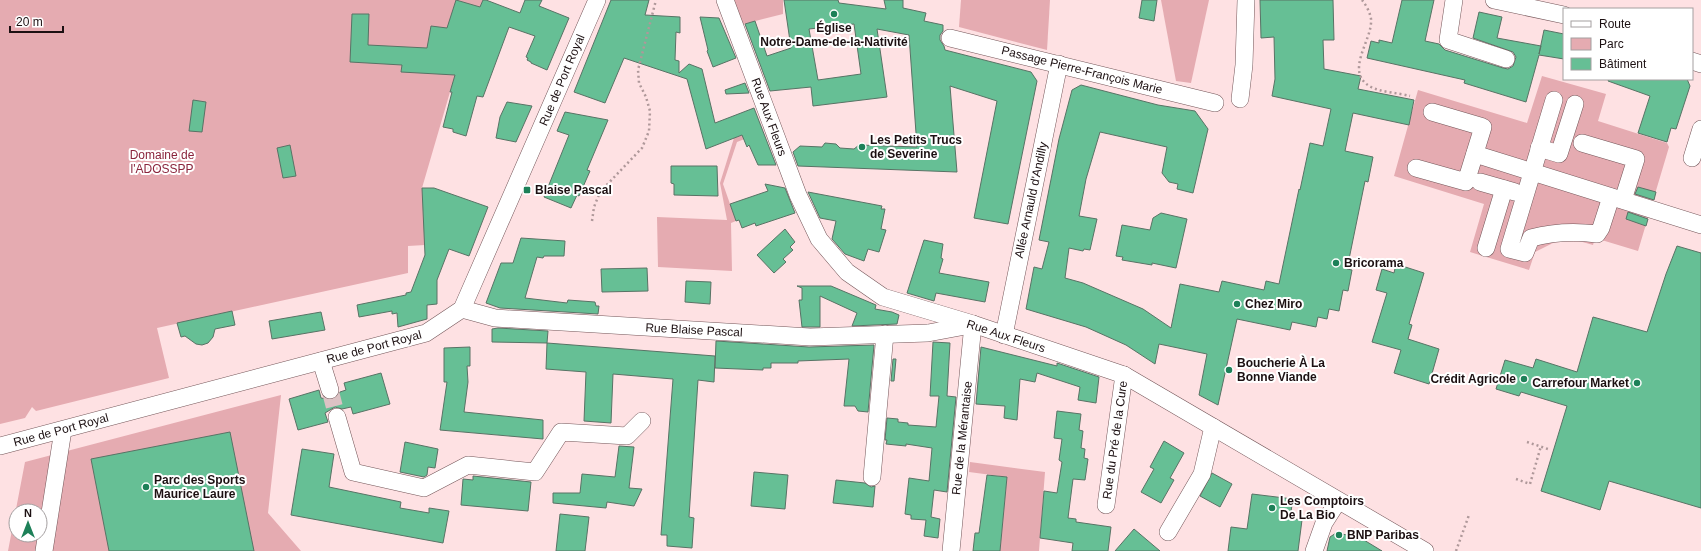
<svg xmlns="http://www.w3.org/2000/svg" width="1701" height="551" viewBox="0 0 1701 551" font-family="Arial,sans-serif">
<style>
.green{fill:#e5abb1;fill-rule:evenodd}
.building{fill:#66bf95;stroke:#587365;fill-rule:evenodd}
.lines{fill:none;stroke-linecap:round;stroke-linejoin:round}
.minor-tunnel{stroke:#dcc2c4;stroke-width:17;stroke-dasharray:17 8;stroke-linecap:butt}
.minor-casing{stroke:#745659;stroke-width:18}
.path{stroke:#af989a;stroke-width:2.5;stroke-dasharray:2 3;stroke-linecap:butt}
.minor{stroke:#fff;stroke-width:17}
.poi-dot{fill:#1d8058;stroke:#fff;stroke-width:1.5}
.labels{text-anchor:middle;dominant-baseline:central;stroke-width:4;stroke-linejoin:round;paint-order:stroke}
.poi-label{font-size:12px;font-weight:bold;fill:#1c1012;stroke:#fff;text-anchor:start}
.street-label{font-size:12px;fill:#1c1012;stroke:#fff}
.park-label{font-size:12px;fill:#8a243c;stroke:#fff}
</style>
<rect width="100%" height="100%" fill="#fee1e3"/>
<g class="green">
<path d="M0,0H483L450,92L422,188L425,245L408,246V273L157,328L169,378L36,411L32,407L25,418L0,424Z"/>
<path d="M730,0H783V14L740,25Z"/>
<path d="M961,0H1050L1047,50L959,27Z"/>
<path d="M1161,0H1209L1191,83L1176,81Z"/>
<path d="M1542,76L1606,94L1598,121L1667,143L1669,147L1638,251L1595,238L1593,245L1565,237L1535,252L1529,270L1470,252L1484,204L1394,176L1418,90L1527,123Z"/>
<path d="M751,132L752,136L737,142L723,184L736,221L731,223L732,271L658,267L657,217L727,220L720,183L734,138Z"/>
<path d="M281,395L268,513L301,551H8L25,462ZM16,511H40V535H16Z"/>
<path d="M970,462L1045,472L1039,551H1000L1007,477L969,472Z"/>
</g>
<g class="building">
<path d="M456,0L480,7L483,0H486L520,13L525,0H542L539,6L569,18L547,70L531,63V62L527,60L528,58L526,57L535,36L509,27L483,97L477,96L466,136L453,132V129L443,127L452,92H450L455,75L401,72L402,65L350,62L352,14H369L368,45L427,48L431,26L447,28Z"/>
<path d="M611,0H649L645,15L680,17V33L676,32L675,60L679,61V73L689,64L702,69L715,123L754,108L776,165H758L749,145L747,147L742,135L706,149L687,79L624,58L605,103L574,92Z"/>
<path d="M784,0H838L839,3L886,9L884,0H903V8L926,13L924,21L943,25V31L940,35V40L944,46L945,50L1031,72L1037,81L1008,224L974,218L997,101L950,86L957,172L798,166L793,152L800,146L822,147L825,143L836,144L840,148L854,149L859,145L917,147L909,35L877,29L887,97L813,106L811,87L770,91L745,24L755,21L767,56L791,48ZM854,24L861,74L818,80L809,29Z"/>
<path d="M1142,0H1157L1154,21L1139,18Z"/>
<path d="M1260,0H1333L1334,40H1323L1324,69L1361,76L1358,89L1414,100L1409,125L1353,113L1345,151L1373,157L1368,182L1365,181L1347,269L1352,270L1348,291L1343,290L1339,311L1329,309L1327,319L1318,317L1316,327L1292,322L1290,330L1237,319L1218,405L1199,395L1207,354L1159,344L1155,364L1126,345L1086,327L1026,309L1034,267L1042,269L1049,242L1039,240L1059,139L1072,90L1081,85L1158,105L1195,111L1208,129L1193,193L1177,189L1178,184L1169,182L1162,173L1167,147L1100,132L1086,179L1079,216L1097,219L1090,250L1084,249L1083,251L1069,248L1065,278L1083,283L1143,309L1171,328L1180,284L1219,292L1222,281L1264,290L1266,281L1279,284L1299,189L1300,190L1310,143L1323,146L1331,109L1272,96L1275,79L1274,37L1261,38Z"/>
<path d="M1402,0H1434L1425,41L1439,44L1445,50L1503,68L1508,69L1513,66L1516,57L1513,52L1473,38L1479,12L1502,17L1497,38L1541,46L1539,54L1544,30L1564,34V59L1539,55L1526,102L1464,83L1465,80L1367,58L1371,41L1379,43V40L1392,43Z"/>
<path d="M700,17L719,18L736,58L713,67L707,51L708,50Z"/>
<path d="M1609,79H1687L1690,86L1676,129L1671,128L1667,142L1638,133L1650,96L1608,81Z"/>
<path d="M745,83L749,93L726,94L725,90Z"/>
<path d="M193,100L206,102L202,132L189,131Z"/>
<path d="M507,102L532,106L516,142L496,138L500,117Z"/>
<path d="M565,112L608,120L587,170L590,171L579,196L577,195L571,208L544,197L569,135L557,131Z"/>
<path d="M290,145L296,176L283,178L277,148Z"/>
<path d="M671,166H717L718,196L674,195V184L671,183Z"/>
<path d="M765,184L785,188L795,213L756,226L755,223L742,228L739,220L736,221L730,204L768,191Z"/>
<path d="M1638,187L1656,192L1654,200L1635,194Z"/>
<path d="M422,188H434L488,207L469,256L449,249L437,280V304L427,305V319L398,327L397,313L392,314V311L359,317L357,305L406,295V293L411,292L425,255Z"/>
<path d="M808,192L882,206L881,209H885L881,229L886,230L879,252L868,249L864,261L845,254L832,239L836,221L820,218Z"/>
<path d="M1628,212L1648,219L1646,226L1626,219Z"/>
<path d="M1161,213L1187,219L1176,268L1152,263V265L1122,260L1123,257L1116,256L1122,225L1150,230L1153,218Z"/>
<path d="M785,229L795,242L790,247L793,250L783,259L786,262L774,273L757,255Z"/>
<path d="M521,238L565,241L564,256H544L543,258L537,257L525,298L567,303L568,300L595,302L596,306H599L598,314L500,308L486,303L501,263H513Z"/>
<path d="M924,240L943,244L941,258L943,259L939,273L989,282L985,302L936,293L934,301L907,293Z"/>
<path d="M1677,246L1701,253V508L1609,481L1600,510L1541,491L1567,406L1521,392L1519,396L1496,389L1505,360L1533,368L1536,359L1577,372L1593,317L1647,332L1666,274Z"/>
<path d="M1396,264L1424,273L1409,324L1412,325L1408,339L1439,349L1429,384L1394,373L1401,350L1372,342L1387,293L1376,290L1382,269L1394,273Z"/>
<path d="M647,268L648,291L602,292L601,269Z"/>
<path d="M686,281L711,282L710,304L685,302Z"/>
<path d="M797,286H831L876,305L875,309L892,312L899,315L897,324L852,326L857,313L820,296V327H802L799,300H802V288Z"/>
<path d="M232,311L235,325L215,329L213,337L208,343L202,345L196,344L185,336L181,337L177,323Z"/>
<path d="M321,312L325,330L272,339L269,321Z"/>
<path d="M498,328L548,331L547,343L492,342V329Z"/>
<path d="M716,341L809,347L874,345L868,412L858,411L855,406H844L849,359L798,361V363H771V368H763V370L715,368Z"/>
<path d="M933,342L950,343L947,396L956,397L947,492L934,490L931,517L940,519L938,538L924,536L926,520L911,519V515L905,514L909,478L929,481L932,448L906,444V446L886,444L887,440H885L887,418L898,419V422L908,423V425L936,427L939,396H930Z"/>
<path d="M547,343L715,356L714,382L698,380L689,517L694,518L692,548L667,546V535H661L673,379L613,374L611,423L584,421L586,372L546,369Z"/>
<path d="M470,347V366H467L468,382L464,412L543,420V439L440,430L447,382H444V348Z"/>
<path d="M981,347L1057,366V363L1099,377L1096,403L1078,400L1080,387L1037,373L1035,382L1020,379L1017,420L1004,418L1005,406L976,404Z"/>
<path d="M893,359H896L894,381H891Z"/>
<path d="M381,373L390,404L353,414L351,407L342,409L335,407L325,413L328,422L298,430L289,399L319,390L321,398L333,400L337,397L340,392L346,390L344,383Z"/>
<path d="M1057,411L1081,414L1079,430L1083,431L1081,448L1085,449L1084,458L1088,459L1085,480L1073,479L1068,518L1076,519V522L1111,527L1108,551H1072L1073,543L1040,538L1044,491L1057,493L1062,462L1059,460L1062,439L1054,438Z"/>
<path d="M230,432L254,551H109L91,459Z"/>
<path d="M1164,441L1184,453L1170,478L1174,480L1161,503L1141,492L1154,469L1150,467Z"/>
<path d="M405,442L438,449L435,468L428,467L427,475L424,477L400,472Z"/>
<path d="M619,446L634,447L629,488L642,489L634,506L607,502L606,508L553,503V493H580L582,474L615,477Z"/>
<path d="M302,449L334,454L329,487L401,502L400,508L429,513V508L449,511L443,543L291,515Z"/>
<path d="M754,472L788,475L785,509L751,506Z"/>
<path d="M1212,473L1232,484L1220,507L1200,496Z"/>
<path d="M987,475L1007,477L1000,551H973L975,533H979Z"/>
<path d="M473,476L531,482L528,511L461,505L463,479L473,480Z"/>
<path d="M836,480L865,483L871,487L875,486L873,507L833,503Z"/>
<path d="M1252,494L1293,499L1290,518L1302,520L1298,551H1228L1231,527L1247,529Z"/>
<path d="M560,514L589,517L585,551H556Z"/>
<path d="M1134,529L1160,551H1115Z"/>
<path d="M1336,533L1359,537L1382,551H1327L1330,537Z"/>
</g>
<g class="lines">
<path class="minor-tunnel" d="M330,390L337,417"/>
<g class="minor-casing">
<g id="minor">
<path d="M725,0L798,195L819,239L847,272L883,297L973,324L1124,375L1425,551"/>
<path d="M1454,0L1448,40L1506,59"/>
<path d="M1494,0L1564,15"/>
<path d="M950,38L1215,103"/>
<path d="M1692,61L1701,64"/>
<path d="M1240,99L1244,65L1246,0"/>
<path d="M1554,100L1509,249L1525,253L1531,238C1553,232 1574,231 1597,234L1601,228L1611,197"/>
<path d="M1582,143L1636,159L1623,200"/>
<path d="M1539,148L1559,154L1575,104"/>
<path d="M1475,154L1701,225"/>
<path d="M1692,158L1701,129"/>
<path d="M1416,168L1466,182L1483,127L1432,112"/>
<path d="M1480,182L1515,192"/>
<path d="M1486,248L1504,189"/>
<path d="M462,309L495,318L810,337L928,333L971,325"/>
<path d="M1004,335L1059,64"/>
<path d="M321,361L330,390"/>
<path d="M337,417L353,472L424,488L468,465L535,472L561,432L627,436L642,421"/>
<path d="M0,446L426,333L462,309L597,0"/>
<path d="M872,477L885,334"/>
<path d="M1106,505L1124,375"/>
<path d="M1168,532L1202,474L1213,427"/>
<path d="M44,551L63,430"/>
<path d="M951,551L973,324"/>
<path d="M1314,551L1324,523L1338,501"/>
</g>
</g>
<g class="path">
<path d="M1362,0C1366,5 1370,12 1371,19C1373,40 1343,72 1371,87C1380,92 1399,93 1410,96"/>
<path d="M592,221L594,207L600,192L642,148L649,131L650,111L646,97L639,83L638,70L656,0"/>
<path d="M1527,442L1548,449"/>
<path d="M1516,479L1530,484L1541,446"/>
<path d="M1456,551L1469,515"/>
</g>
<use href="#minor" class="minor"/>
</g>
<g class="poi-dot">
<circle cx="834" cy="14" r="4"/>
<circle cx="862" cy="147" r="4"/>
<rect x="523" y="186" width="8" height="8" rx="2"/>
<circle cx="1336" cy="263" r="4"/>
<circle cx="1237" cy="304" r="4"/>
<circle cx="1229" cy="370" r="4"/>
<circle cx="1524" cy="379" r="4"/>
<circle cx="1637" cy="383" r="4"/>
<circle cx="146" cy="487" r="4"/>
<circle cx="1272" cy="508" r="4"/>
<circle cx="1339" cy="535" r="4"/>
</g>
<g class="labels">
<g class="poi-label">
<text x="834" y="28" text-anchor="middle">Église<tspan x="834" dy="14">Notre-Dame-de-la-Nativité</tspan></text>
<text x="870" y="140">Les Petits Trucs<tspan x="870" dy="14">de Severine</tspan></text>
<text x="535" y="190">Blaise Pascal</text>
<text x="1344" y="263">Bricorama</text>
<text x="1245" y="304">Chez Miro</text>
<text x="1237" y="363">Boucherie À La<tspan x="1237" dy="14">Bonne Viande</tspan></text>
<text x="1516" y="379" text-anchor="end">Crédit Agricole</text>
<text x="1629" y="383" text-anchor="end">Carrefour Market</text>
<text x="154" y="480">Parc des Sports<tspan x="154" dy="14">Maurice Laure</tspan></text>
<text x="1280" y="501">Les Comptoirs<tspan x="1280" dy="14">De La Bio</tspan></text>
<text x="1347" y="535">BNP Paribas</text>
</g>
<g class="street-label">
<text transform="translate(1082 70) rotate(14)">Passage Pierre-François Marie</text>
<text transform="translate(562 80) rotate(-67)">Rue de Port Royal</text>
<text transform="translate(769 117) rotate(70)">Rue Aux Fleurs</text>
<text transform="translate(1031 200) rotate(-78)">Allée Arnauld d'Andilly</text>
<text transform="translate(694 330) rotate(3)">Rue Blaise Pascal</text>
<text transform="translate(1006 336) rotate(18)">Rue Aux Fleurs</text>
<text transform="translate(374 347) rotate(-15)">Rue de Port Royal</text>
<text transform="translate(61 430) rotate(-15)">Rue de Port Royal</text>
<text transform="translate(962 438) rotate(-84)">Rue de la Mérantaise</text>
<text transform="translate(1115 440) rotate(-82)">Rue du Pré de la Cure</text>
</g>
<g class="park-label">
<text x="162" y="155">Domaine de<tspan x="162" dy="14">l'ADOSSPP</tspan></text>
</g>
</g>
<rect x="1563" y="8" width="130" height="72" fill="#ffffff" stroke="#a49fa0"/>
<rect x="1571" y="21" width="20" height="6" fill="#ffffff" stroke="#a49fa0"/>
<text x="1599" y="28" font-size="12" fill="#1c1012">Route</text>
<rect x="1571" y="38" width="20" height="12" fill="#e5abb1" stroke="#a49fa0"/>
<text x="1599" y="48" font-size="12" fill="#1c1012">Parc</text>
<rect x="1571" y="58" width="20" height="12" fill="#66bf95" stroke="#a49fa0"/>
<text x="1599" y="68" font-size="12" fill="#1c1012">Bâtiment</text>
<g transform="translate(28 523)"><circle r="19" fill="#ffffff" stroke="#a49fa0"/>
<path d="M0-3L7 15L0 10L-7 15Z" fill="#1d8058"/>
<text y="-6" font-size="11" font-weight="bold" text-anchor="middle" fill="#1c1012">N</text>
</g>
<path d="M10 26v6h53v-6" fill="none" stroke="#1c1012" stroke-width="2"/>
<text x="16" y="26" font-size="12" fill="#1c1012" stroke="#ffffff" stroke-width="3" paint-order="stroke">20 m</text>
</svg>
